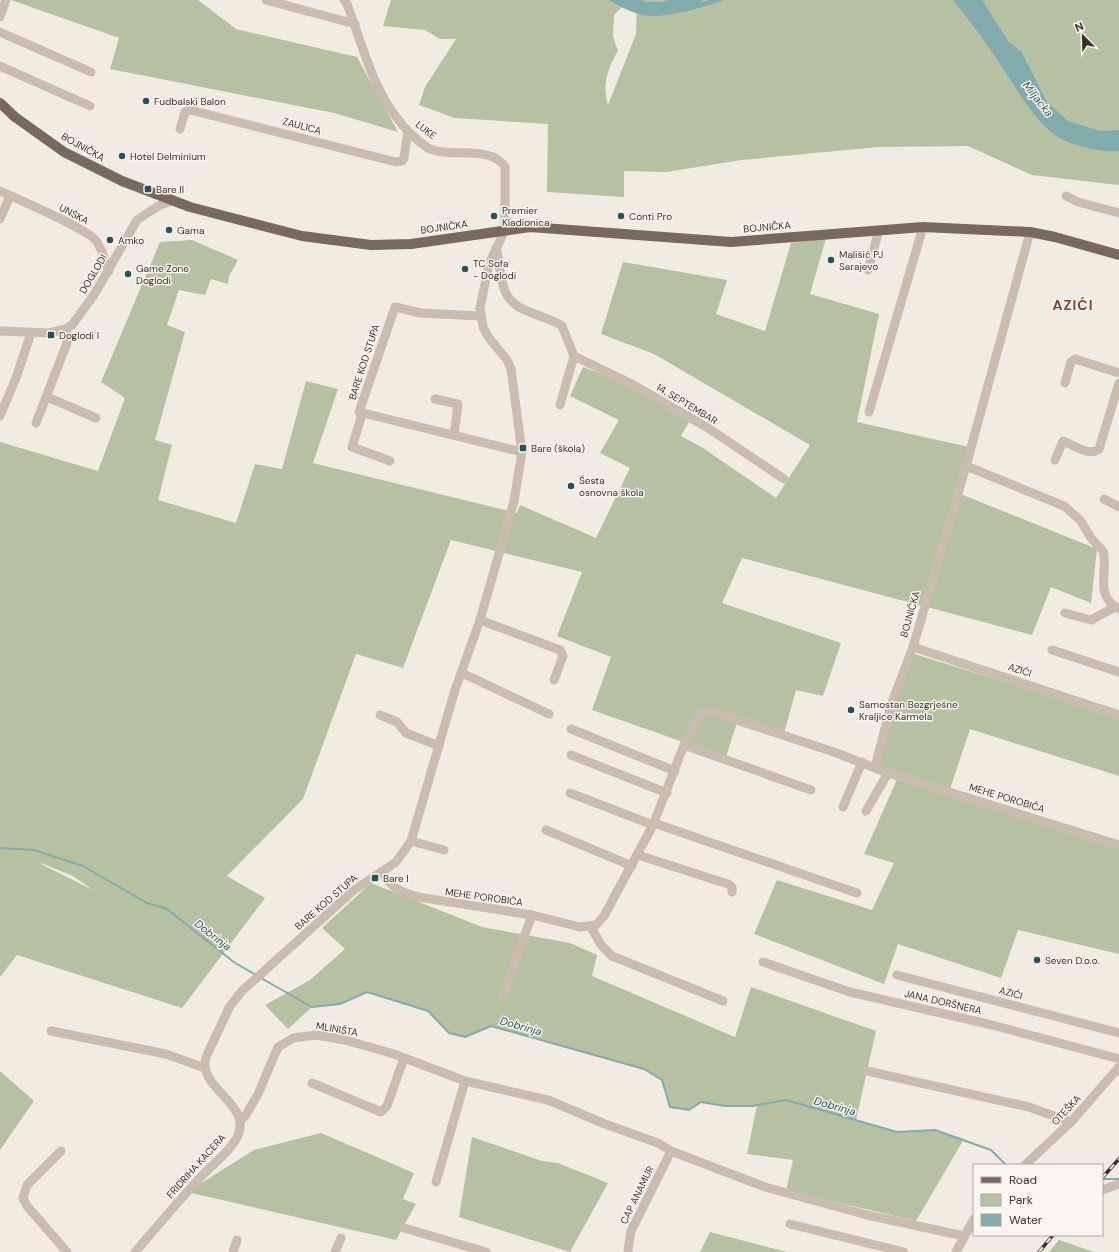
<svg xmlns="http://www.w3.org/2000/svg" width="1119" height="1252" viewBox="0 0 1119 1252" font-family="'DM Sans',sans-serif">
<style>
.green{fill:#b6c1a2;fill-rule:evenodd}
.water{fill:#82abae}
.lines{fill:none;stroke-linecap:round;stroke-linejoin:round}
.stream{stroke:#82abae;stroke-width:2}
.minor{stroke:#cabcae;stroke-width:9}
.major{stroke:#7a685e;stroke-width:10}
.rail-casing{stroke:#39302c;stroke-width:3.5}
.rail{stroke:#faf5ee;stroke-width:2;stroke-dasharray:6;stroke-linecap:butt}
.poi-dot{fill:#235459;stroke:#faf5ee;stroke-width:1.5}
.labels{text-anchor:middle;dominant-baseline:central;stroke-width:3;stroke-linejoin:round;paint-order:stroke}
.poi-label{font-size:10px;fill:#39302c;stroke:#faf5ee;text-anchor:start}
.street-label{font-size:10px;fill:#39302c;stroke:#faf5ee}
.water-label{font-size:11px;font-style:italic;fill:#235459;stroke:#faf5ee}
.district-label{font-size:14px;font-weight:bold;letter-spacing:1px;fill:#844229;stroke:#faf5ee}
</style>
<rect width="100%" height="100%" fill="#f2ebe2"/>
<g class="green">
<path d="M11,0H198L236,29L357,57L398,132L334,113L110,69L119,38Z"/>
<path d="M391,0H622V7L614,15L613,37L618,51C607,69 602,85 608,105L636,34L637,0H1119V185L1032,175L968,146L878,147L742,160L666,172L624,171V197L547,192L548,124L455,118L419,105L425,87L456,39H440L425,30L383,26Z"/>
<path d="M826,238L810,294L879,314L857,422L973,448L958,493L1097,549L1091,603L1051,587L1032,635L742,558L722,603L841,643L823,696L796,690L784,733L739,716L726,757L592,710L611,657L557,636L582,572L451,540L403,668L356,654L303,799L227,876L265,898L182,1008L17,955L0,977V442L98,471L125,398L101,382L160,242L192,240L238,260L229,276L228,284L211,279L205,295L179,290L167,325L185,332L155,440L172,445L158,500L236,523L255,464L282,469L306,381L338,389L313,463L517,513L520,505L596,538L630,468L600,453L619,420L570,396L583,367L626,383L689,422L681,436L703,448L776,498L810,445L654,354L601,334L623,262L727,280L716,314L765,331L791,243ZM41,863L73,876L93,890L41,864Z"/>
<path d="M908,652L1119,717V776L970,729L949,792L1119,849V954L1018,930L1001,978L898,944L884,984L754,934L777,880L872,910L894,863L864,854L898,777L873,767Z"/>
<path d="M371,883L482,927L570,943L597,955L592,976L735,1037L751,987L876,1031L856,1120L897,1132L935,1130L964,1139L916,1221L786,1190L793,1160L747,1154L757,1105L725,1106L701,1102L689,1110L670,1107L662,1080L644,1069L491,1026L465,1037L449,1033L428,1011L367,992L340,1004L312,1007L288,1029L265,1005L310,980L345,949L322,928Z"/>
<path d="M0,1071L34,1101L0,1150Z"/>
<path d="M321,1133L414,1173L403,1199L416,1204L396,1240L187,1192L254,1150Z"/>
<path d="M472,1137L542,1161L558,1163L608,1183L570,1252L459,1217Z"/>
<path d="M710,1232L787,1252H700Z"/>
<path d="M1059,1240L1094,1252H1049Z"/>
</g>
<g class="water">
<path d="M609,0H641L646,2H662L668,0H703L700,3L709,0H724C710,6 664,18 649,16C635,15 621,7 609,0Z"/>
<path d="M953,0H982L1008,41L1022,53L1047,102L1068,121L1100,131L1119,130V151C1102,153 1068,145 1055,135C1032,117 1018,91 1002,67C987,44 971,22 953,0Z"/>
</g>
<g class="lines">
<g class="stream">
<path d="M0,848L34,850L83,866L147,903L167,909L235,963L256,975"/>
<path d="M261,978L312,1007L340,1004L367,992L428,1011L449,1033L465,1037L491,1026L644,1069L662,1080L670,1107L689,1110L701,1102L725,1106H752L786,1100L897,1132L935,1130L991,1150L1006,1165"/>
<path d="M1102,1179H1119"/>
</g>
<g class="minor">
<path d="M266,0L355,24"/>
<path d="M0,17L6,0"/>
<path d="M0,32L91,72"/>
<path d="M0,66L90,106"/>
<path d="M180,129L185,112L190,110L396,162L402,161L404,158L408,131"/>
<path d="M0,191C17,199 89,229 97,242C102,250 105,261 109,271"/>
<path d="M1066,196L1078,202L1119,213"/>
<path d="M0,219L10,196"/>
<path d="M496,248C500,262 499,277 505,291C513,313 545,314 562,326L574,356L630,383L708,428L784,479"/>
<path d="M868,270L879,230"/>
<path d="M480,316L421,313L395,307L359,412L522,452"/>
<path d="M0,331L49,333L66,329L72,325L94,295L137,220L160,205L173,201"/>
<path d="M1065,383L1071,362L1075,359L1119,373"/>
<path d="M47,397L96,418"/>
<path d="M435,399L458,404L454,435"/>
<path d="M560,405L574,356"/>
<path d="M869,412L923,227"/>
<path d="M362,414L352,447L390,461"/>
<path d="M0,416L16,378L31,333"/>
<path d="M36,423L67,343L66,329"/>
<path d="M1055,460L1063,441C1074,445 1089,457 1099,449L1119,383"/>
<path d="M966,466L1064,506L1081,521L1091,538L1103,551C1109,571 1093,595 1119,609"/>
<path d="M1104,499L1119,507"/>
<path d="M1065,613L1091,620L1115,607"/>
<path d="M480,620L560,650L563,656L554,680"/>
<path d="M913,647L1119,715"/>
<path d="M1052,650L1119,672"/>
<path d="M462,673L549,714"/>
<path d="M380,715L397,722L406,733L439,746"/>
<path d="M571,729L675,771"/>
<path d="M684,745L811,790"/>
<path d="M571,755L667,793"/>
<path d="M875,767L892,702L913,647L966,466L1030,232"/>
<path d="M570,793L653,825"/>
<path d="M843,807L862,762"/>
<path d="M866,811L888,773"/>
<path d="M654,823L857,893"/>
<path d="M546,830L632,866"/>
<path d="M411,841L444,850"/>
<path d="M638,855L728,884L732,887V892"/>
<path d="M382,871C390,888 401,892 418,897L532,915L580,927L596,925L604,916L653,825L684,745L697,719L700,714L709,711L834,752L888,773L1119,845"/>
<path d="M591,927L601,945L612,956L723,1001"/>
<path d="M763,962L850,992L992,1025L1119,1059"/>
<path d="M897,975L1119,1033"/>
<path d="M502,997L532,915"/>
<path d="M51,1031L166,1054L205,1068"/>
<path d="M867,1071L1029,1107L1071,1122"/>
<path d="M312,1083L381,1112L387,1106L404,1058"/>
<path d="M240,1121L246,1115L258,1094L278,1047L293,1038L316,1035L345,1040L394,1054L465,1081L548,1100L605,1124L658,1143L671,1151L765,1187L867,1215L964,1236"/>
<path d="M61,1151L27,1185L23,1198L27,1206L67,1252"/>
<path d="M1025,1165L1071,1122L1119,1067"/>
<path d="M436,1182L465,1081"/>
<path d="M1102,1190L1119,1184"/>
<path d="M790,1224L904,1252"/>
<path d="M404,1228L486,1252"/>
<path d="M628,1250L631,1231L671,1151"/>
<path d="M135,1252C156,1228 176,1204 197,1181C209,1167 233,1150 239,1133C241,1125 240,1116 235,1110C224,1092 200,1080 206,1057L230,1006L242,991L354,890L396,862L411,841L455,690L480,620L514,501L522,452L511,369L507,360L489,338L483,327L480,308L489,264L505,230V167C490,144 450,159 428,148C422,144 416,139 411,134C375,100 364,49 347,4L344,0"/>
<path d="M233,1252L237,1240"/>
<path d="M335,1252L341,1238"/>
<path d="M956,1252L974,1219"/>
</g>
<path class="major" d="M0,103L15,117L64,152L122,181L190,207L302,236L371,245L411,244L530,227L731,242L923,227L1030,232L1055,237L1119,255"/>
<g class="rail-casing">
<g id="rail">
<path d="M1102,1178L1119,1159"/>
<path d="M1039,1252L1053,1235"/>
</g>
</g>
<use href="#rail" class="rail"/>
</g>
<g class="poi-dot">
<circle cx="146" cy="101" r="4"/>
<circle cx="122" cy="156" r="4"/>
<rect x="144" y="185" width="8" height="8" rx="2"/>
<circle cx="494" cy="216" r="4"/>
<circle cx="621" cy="216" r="4"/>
<circle cx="169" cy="230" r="4"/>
<circle cx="110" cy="240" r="4"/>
<circle cx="831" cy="260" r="4"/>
<circle cx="465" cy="269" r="4"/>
<circle cx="128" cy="274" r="4"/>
<rect x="47" y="331" width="8" height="8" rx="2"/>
<rect x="519" y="444" width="8" height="8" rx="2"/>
<circle cx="571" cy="486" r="4"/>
<circle cx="851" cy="710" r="4"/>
<rect x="371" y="874" width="8" height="8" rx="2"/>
<circle cx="1037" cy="960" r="4"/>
</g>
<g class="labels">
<g class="poi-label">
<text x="154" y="101">Fudbalski Balon</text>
<text x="130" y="156">Hotel Delminium</text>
<text x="156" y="189">Bare II</text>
<text x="502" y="210">Premier<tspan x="502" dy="12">Kladionica</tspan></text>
<text x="629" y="216">Conti Pro</text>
<text x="177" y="230">Gama</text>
<text x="118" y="240">Amko</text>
<text x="839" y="254">Mališić PJ<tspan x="839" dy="12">Sarajevo</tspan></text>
<text x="473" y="263">TC Sofa<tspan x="473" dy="12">- Doglodi</tspan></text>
<text x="136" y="268">Game Zone<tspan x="136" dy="12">Doglodi</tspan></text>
<text x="59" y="335">Doglodi I</text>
<text x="531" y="448">Bare (škola)</text>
<text x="579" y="480">Šesta<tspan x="579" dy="12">osnovna škola</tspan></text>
<text x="859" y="704">Samostan Bezgrješne<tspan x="859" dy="12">Kraljice Karmela</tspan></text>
<text x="383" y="878">Bare I</text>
<text x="1045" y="960">Seven D.o.o.</text>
</g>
<g class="street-label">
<text transform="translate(302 126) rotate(15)">ZAULICA</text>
<text transform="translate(426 130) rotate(38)">LUKE</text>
<text transform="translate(83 147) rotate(29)">BOJNIČKA</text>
<text transform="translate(74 214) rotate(28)">UNSKA</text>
<text transform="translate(444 227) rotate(-8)">BOJNIČKA</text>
<text transform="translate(767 227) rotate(-5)">BOJNIČKA</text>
<text transform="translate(93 274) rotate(-59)">DOGLODI</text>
<text transform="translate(364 362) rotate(-72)">BARE KOD STUPA</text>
<text transform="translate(687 404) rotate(31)">14. SEPTEMBAR</text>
<text transform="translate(910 614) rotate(-74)">BOJNIČKA</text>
<text transform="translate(1020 670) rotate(18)">AZIĆI</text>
<text transform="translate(1007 798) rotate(17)">MEHE POROBIĆA</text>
<text transform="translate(484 897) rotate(8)">MEHE POROBIĆA</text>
<text transform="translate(326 902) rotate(-41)">BARE KOD STUPA</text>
<text transform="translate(1011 993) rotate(15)">AZIĆI</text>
<text transform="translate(943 1002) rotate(13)">JANA DORŠNERA</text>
<text transform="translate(337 1029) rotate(10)">MLINIŠTA</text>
<text transform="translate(1066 1110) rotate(-47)">OTEŠKA</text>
<text transform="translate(196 1166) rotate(-48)">FRIDRIHA KACERA</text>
<text transform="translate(637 1195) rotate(-64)">CAP ANAMUR</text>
</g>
<g class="water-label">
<text transform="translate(1038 99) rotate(52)">Miljacka</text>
<text transform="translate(213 935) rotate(38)">Dobrinja</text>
<text transform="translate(521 1026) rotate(16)">Dobrinja</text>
<text transform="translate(835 1106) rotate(16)">Dobrinja</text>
</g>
<g class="district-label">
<text x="1073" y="305">AZIĆI</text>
</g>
</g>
<rect x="973" y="1164" width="130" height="72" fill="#faf5ee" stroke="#ada6a0"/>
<rect x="981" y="1177" width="20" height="6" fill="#7a685e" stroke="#ada6a0"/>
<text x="1009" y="1184" font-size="12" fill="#39302c">Road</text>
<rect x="981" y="1194" width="20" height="12" fill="#b6c1a2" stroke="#ada6a0"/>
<text x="1009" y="1204" font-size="12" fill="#39302c">Park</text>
<rect x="981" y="1214" width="20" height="12" fill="#82abae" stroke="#ada6a0"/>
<text x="1009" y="1224" font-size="12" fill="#39302c">Water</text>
<g transform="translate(1083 36) rotate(337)" stroke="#faf5ee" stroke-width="3" paint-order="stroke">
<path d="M0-3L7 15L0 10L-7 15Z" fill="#39302c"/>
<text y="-6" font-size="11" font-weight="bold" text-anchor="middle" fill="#39302c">N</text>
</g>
</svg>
